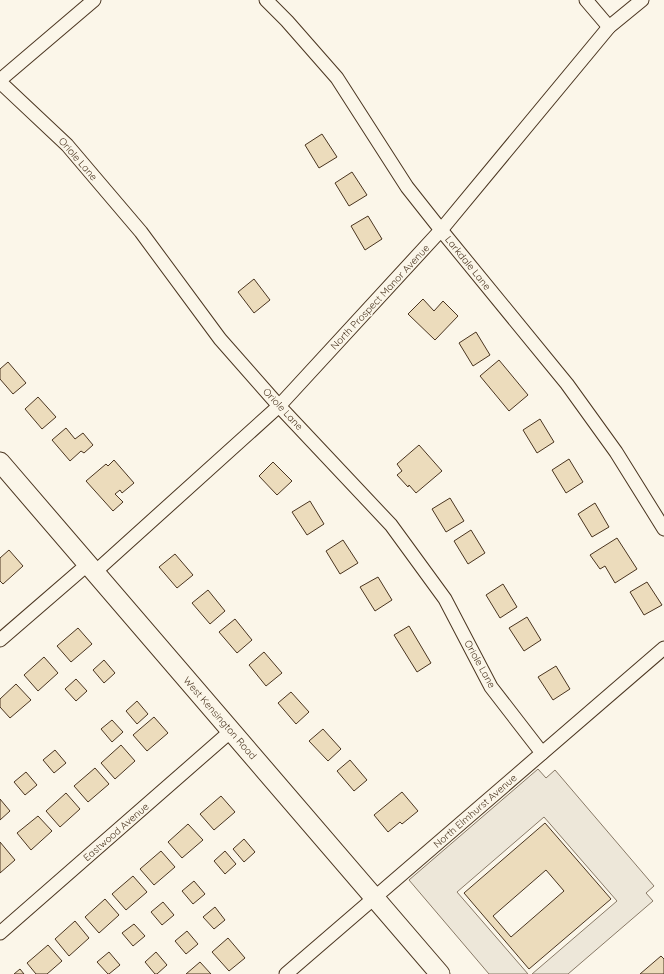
<svg xmlns="http://www.w3.org/2000/svg" width="664" height="974" viewBox="0 0 664 974" font-family="Quicksand,sans-serif">
<style>
.parking{fill:#ede7d9;stroke:#887966}
.building{fill:#ecdcbc;stroke:#4a3520;fill-rule:evenodd}
.lines{fill:none;stroke-linecap:round;stroke-linejoin:round}
.street-casing{stroke:#4a3520;stroke-width:15}
.secondary-casing{stroke:#4a3520;stroke-width:21}
.street{stroke:#fbf6e9;stroke-width:13}
.secondary{stroke:#fbf6e9;stroke-width:19}
.labels{text-anchor:middle;dominant-baseline:central;stroke-width:3;stroke-linejoin:round;paint-order:stroke}
.street-label{font-size:10px;fill:#4a3520;stroke:#fbf6e9}
</style>
<rect width="100%" height="100%" fill="#fbf6e9"/>
<path class="parking" d="M538,769L546,778L555,770L654,886L646,893L653,901L568,974H532L617,901L544,817L457,892L528,974H489L409,880Z"/>
<g class="building">
<path d="M322,134L337,157L319,168L305,145Z"/>
<path d="M352,172L367,195L349,206L335,183Z"/>
<path d="M368,216L382,239L365,250L351,226Z"/>
<path d="M254,279L270,300L254,313L238,292Z"/>
<path d="M423,299L434,311L443,301L458,316L435,340L408,314Z"/>
<path d="M476,332L490,355L473,366L459,343Z"/>
<path d="M499,360L528,395L509,411L480,376Z"/>
<path d="M8,362L26,383L13,394L0,379V369Z"/>
<path d="M38,397L56,417L42,429L25,409Z"/>
<path d="M540,419L554,442L537,453L523,430Z"/>
<path d="M66,428L75,439L83,433L93,445L84,453L81,451L70,461L52,440Z"/>
<path d="M419,445L442,471L416,493L409,485L408,487L397,475L402,471L397,464Z"/>
<path d="M569,459L583,482L566,493L552,470Z"/>
<path d="M114,460L134,483L122,493L120,490L115,494L123,502L113,511L86,481L106,464L108,466Z"/>
<path d="M273,462L292,481L277,495L259,476Z"/>
<path d="M450,498L464,521L446,532L432,509Z"/>
<path d="M310,501L324,524L307,535L292,512Z"/>
<path d="M595,503L609,527L592,537L578,514Z"/>
<path d="M471,530L485,553L468,564L454,541Z"/>
<path d="M617,538L637,569L615,583L605,566L600,569L590,555Z"/>
<path d="M343,540L358,563L340,574L326,551Z"/>
<path d="M9,550L23,566L3,584L0,581V558Z"/>
<path d="M175,554L193,575L177,588L159,567Z"/>
<path d="M378,577L392,600L375,611L360,587Z"/>
<path d="M647,582L662,605L644,615L630,592Z"/>
<path d="M503,584L517,607L500,618L486,595Z"/>
<path d="M208,590L225,611L210,624L192,603Z"/>
<path d="M527,617L541,640L524,651L509,628Z"/>
<path d="M235,619L252,640L237,653L219,632Z"/>
<path d="M409,626L431,663L417,672L394,635Z"/>
<path d="M78,628L92,644L71,662L57,646Z"/>
<path d="M264,652L282,673L266,686L249,665Z"/>
<path d="M44,657L58,673L38,691L24,675Z"/>
<path d="M104,660L115,673L104,683L93,670Z"/>
<path d="M556,666L570,689L553,700L538,677Z"/>
<path d="M76,679L87,691L76,701L65,689Z"/>
<path d="M16,684L31,700L10,718L0,707V699Z"/>
<path d="M291,692L309,712L296,724L278,703Z"/>
<path d="M137,701L148,714L137,724L126,711Z"/>
<path d="M154,717L168,733L147,751L133,735Z"/>
<path d="M112,720L123,732L112,742L101,729Z"/>
<path d="M323,729L341,749L328,761L309,741Z"/>
<path d="M121,745L135,761L115,779L101,763Z"/>
<path d="M55,750L66,763L54,773L43,760Z"/>
<path d="M350,760L367,780L354,791L337,771Z"/>
<path d="M95,768L109,784L88,802L74,786Z"/>
<path d="M26,772L37,785L25,795L14,782Z"/>
<path d="M402,792L418,811L402,824L400,822L388,832L374,815Z"/>
<path d="M66,793L80,809L60,827L46,811Z"/>
<path d="M221,796L235,812L214,830L200,814Z"/>
<path d="M0,799L10,811L0,820Z"/>
<path d="M38,816L52,831L31,850L17,833Z"/>
<path d="M545,823L611,899L529,969L464,893ZM546,870L564,891L511,937L493,916Z"/>
<path d="M188,824L203,840L182,858L168,842Z"/>
<path d="M244,839L255,852L244,862L233,849Z"/>
<path d="M0,842L15,860L0,873Z"/>
<path d="M161,851L175,867L154,885L140,869Z"/>
<path d="M225,851L236,864L225,874L214,861Z"/>
<path d="M133,876L147,892L126,910L112,894Z"/>
<path d="M194,881L205,894L193,904L182,891Z"/>
<path d="M105,899L119,915L99,933L85,917Z"/>
<path d="M163,902L174,915L162,925L151,912Z"/>
<path d="M215,907L225,920L214,929L203,917Z"/>
<path d="M75,921L89,938L69,956L55,939Z"/>
<path d="M134,924L145,936L133,946L122,933Z"/>
<path d="M187,931L198,944L186,954L175,941Z"/>
<path d="M228,938L245,958L229,971L212,952Z"/>
<path d="M48,945L62,961L47,974H36L27,963Z"/>
<path d="M109,952L120,965L109,974H108L97,962Z"/>
<path d="M156,952L167,965L157,974H155L145,962Z"/>
<path d="M661,956L664,959V974H640Z"/>
<path d="M200,962L211,974H186Z"/>
<path d="M20,969L24,974H14Z"/>
</g>
<g class="lines">
<g class="street-casing">
<g id="street">
<path d="M266,0L287,21L337,78L407,187L441,230L567,384L616,452L664,529"/>
<path d="M586,0L609,27"/>
<path d="M0,80L94,0"/>
<path d="M0,82L67,145L141,232L220,339L279,406L391,525L445,599L491,687L542,753"/>
<path d="M95,572L279,406L441,230L609,27L642,0"/>
<path d="M0,640L88,564"/>
<path d="M0,933L231,731"/>
<path d="M286,974L664,648"/>
</g>
</g>
<g class="secondary-casing">
<path id="secondary" d="M0,462L440,974"/>
</g>
<use href="#street" class="street"/>
<use href="#secondary" class="secondary"/>
</g>
<g class="labels">
<g class="street-label">
<text transform="translate(78 159) rotate(49)">Oriole Lane</text>
<text transform="translate(468 263) rotate(51)">Larkdale Lane</text>
<text transform="translate(380 297) rotate(-47)">North Prospect Manor Avenue</text>
<text transform="translate(283 409) rotate(47)">Oriole Lane</text>
<text transform="translate(480 664) rotate(61)">Oriole Lane</text>
<text transform="translate(220 718) rotate(49)">West Kensington Road</text>
<text transform="translate(475 811) rotate(-41)">North Elmhurst Avenue</text>
<text transform="translate(116 832) rotate(-41)">Eastwood Avenue</text>
</g>
</g>
</svg>
